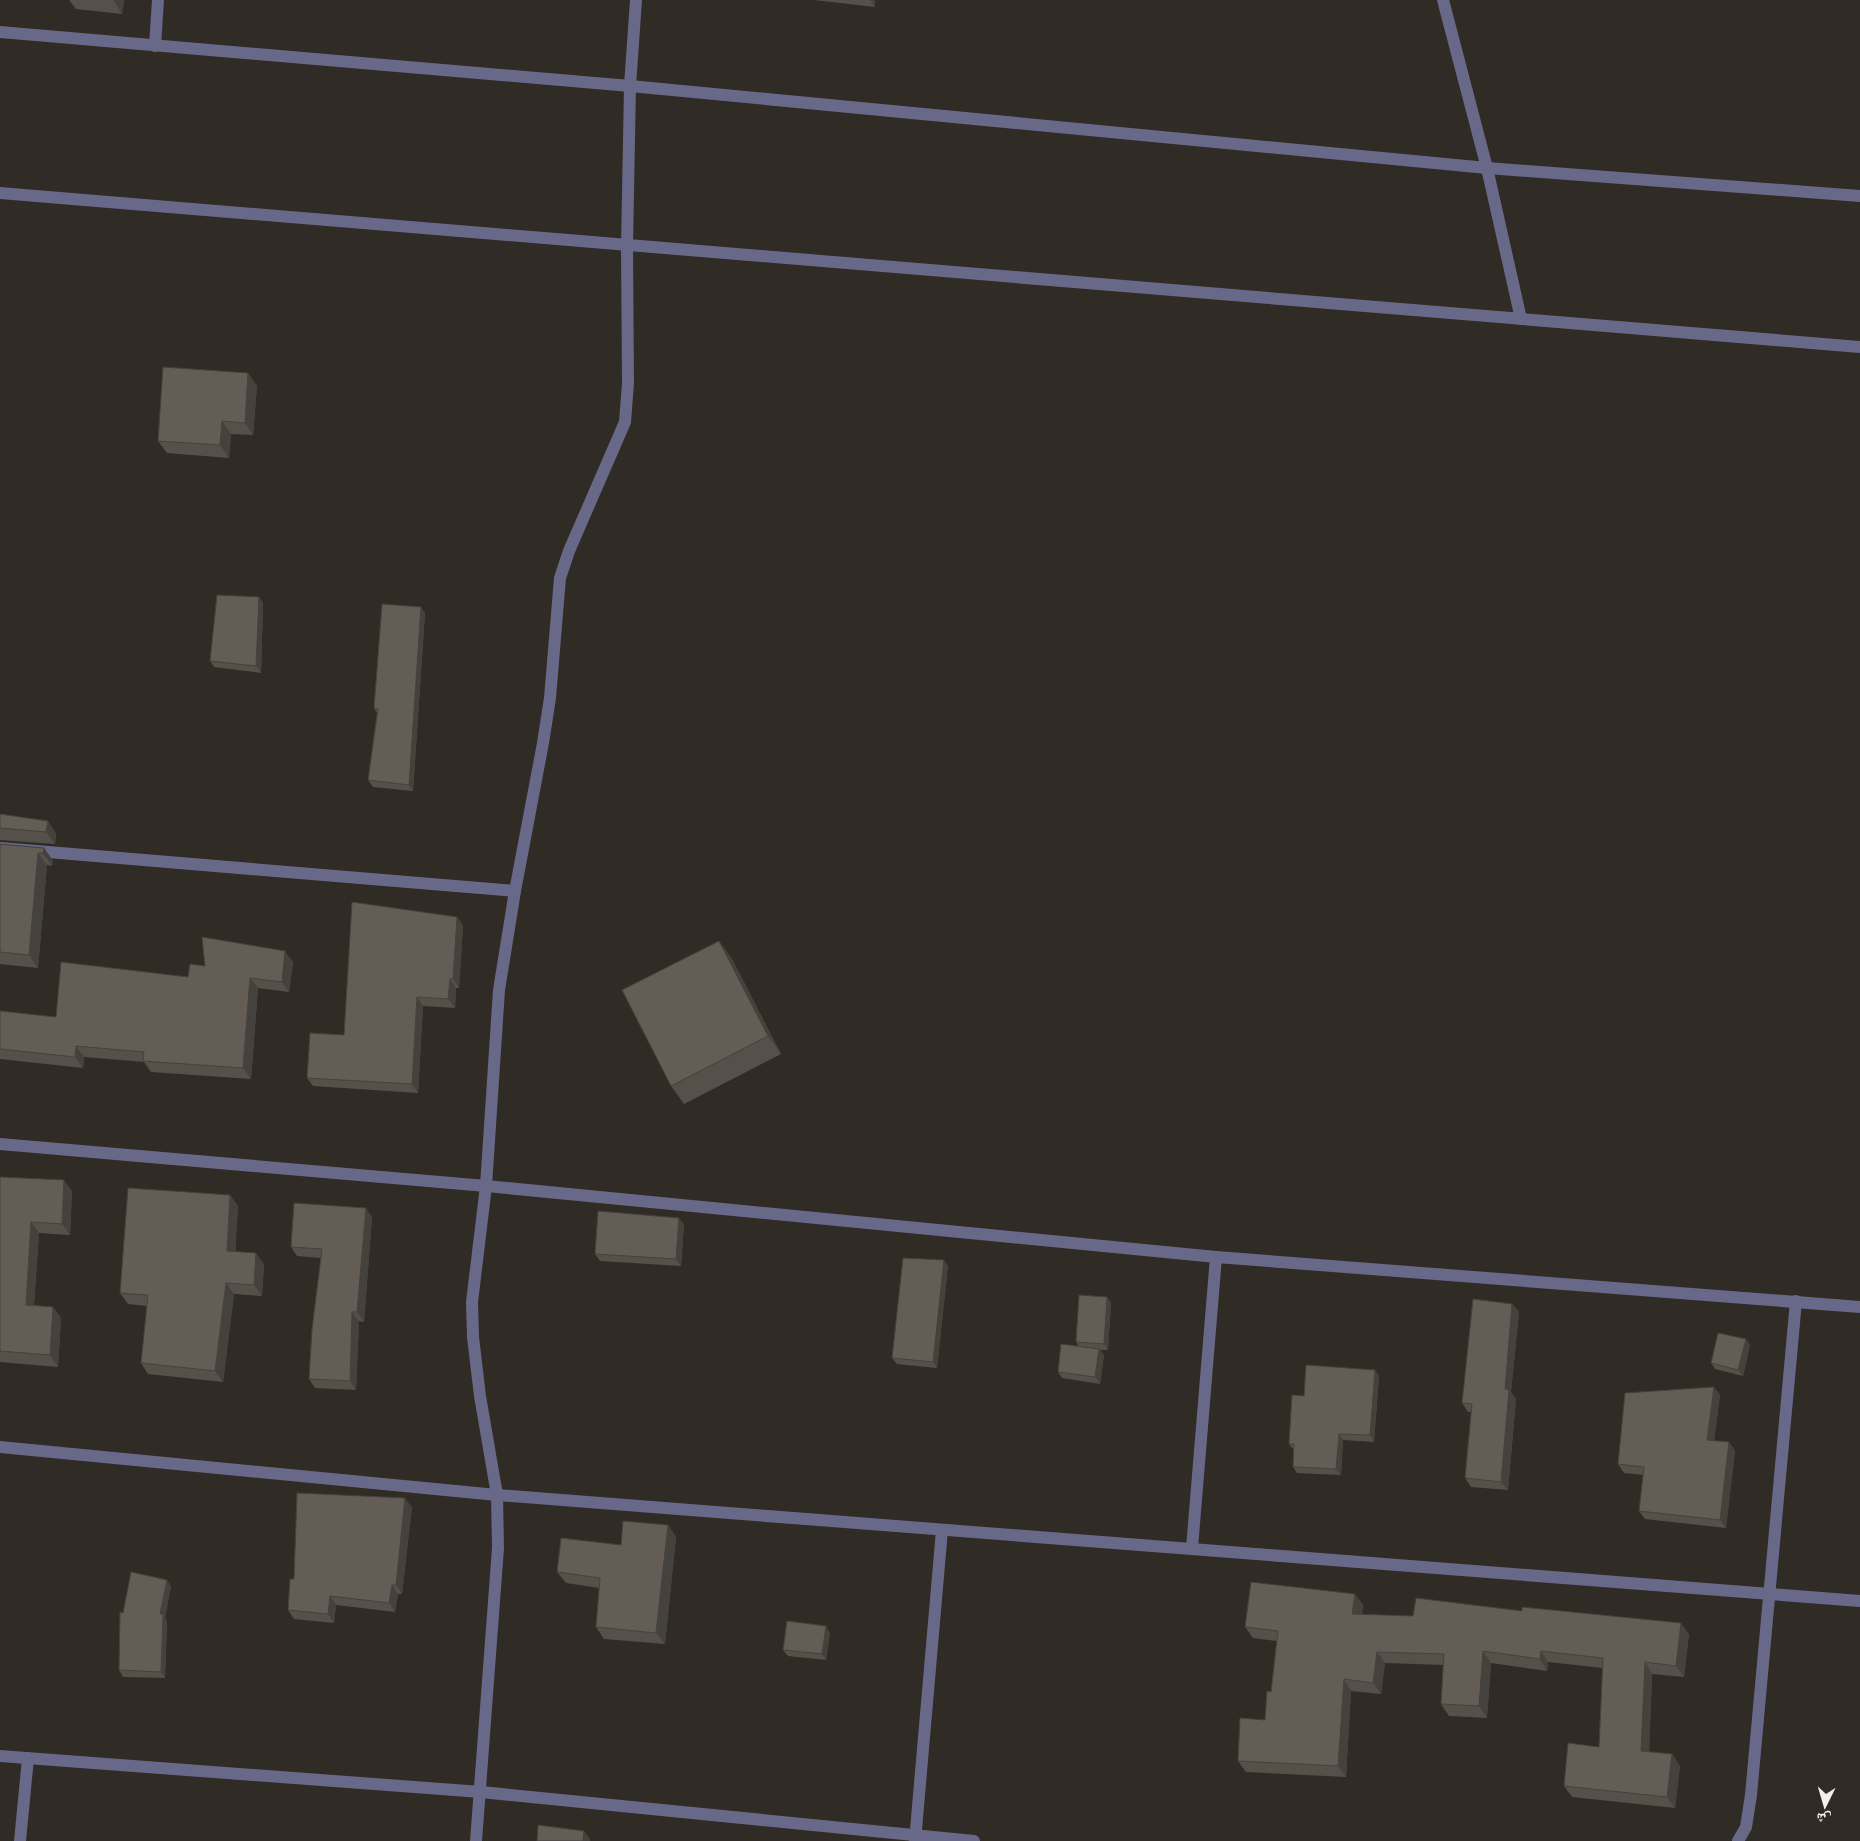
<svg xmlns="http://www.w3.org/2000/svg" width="1860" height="1841" viewBox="0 0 1860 1841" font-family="'Titillium Web','Noto Naskh Arabic',sans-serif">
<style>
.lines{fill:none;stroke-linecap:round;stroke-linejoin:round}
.minor{stroke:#686988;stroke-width:12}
.tertiary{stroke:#686988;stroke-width:12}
.wall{fill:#55504a}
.shaded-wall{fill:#45413c}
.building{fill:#635d56;stroke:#45413c}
</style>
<rect width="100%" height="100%" fill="#302b25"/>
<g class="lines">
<g class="minor">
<path d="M1443,0L1487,168L1521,319"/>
<path d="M0,32L630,86L1487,168L1860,196"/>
<path d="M155,46L158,0"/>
<path d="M0,848L515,891"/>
<path d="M0,1144L486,1186L1216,1257L1860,1307"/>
<path d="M0,1447L497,1495L1860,1601"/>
<path d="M1192,1548L1216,1257"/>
<path d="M0,1756L481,1792L974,1841"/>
<path d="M20,1841L28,1758"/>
<path d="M476,1841L498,1548L497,1495L480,1396L473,1337L472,1302L486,1186L499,990L515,891L543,743L550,698L560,578L569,551L625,422L628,383L627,246L630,86L636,0"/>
<path d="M915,1841L942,1530"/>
<path d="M1738,1841L1746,1827L1751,1795L1796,1301"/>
</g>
<path class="tertiary" d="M0,193L1860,347"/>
</g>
<g class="wall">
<path d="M69,0H124L122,14L76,9Z"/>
<path d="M814,0H875V7Z"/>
<path d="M248,373L257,386L253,435L231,434L229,458L167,453L158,441Z"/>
<path d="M259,597L263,603L261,673L214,667L210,661Z"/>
<path d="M421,607L425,613L413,791L373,787L368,780L377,713L374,708Z"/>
<path d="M0,814L56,833L55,844L0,840Z"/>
<path d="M0,844L44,848L53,861L52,866L47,865L38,968L0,964Z"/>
<path d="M457,917L463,926L459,988H456L455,1008L423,1006L418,1093L313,1086L307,1078L344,1035Z"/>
<path d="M719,941L732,959L781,1054L684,1104L671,1086Z"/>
<path d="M293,962L289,992L258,988L251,1079L151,1072L144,1062L84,1057L83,1068L0,1059V1011L56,1017L188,977L205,966Z"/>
<path d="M0,1177L72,1191L70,1235L39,1233L34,1305L53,1307L61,1318L58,1367L0,1362Z"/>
<path d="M230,1195L238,1206L235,1252L264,1264L262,1296L234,1294L223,1382L148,1374L141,1363L147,1306L128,1304L120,1293Z"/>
<path d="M372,1217L364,1322L359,1321L356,1390L315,1388L309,1379L321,1258L297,1256L291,1247Z"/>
<path d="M684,1224L681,1266L600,1261L595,1254Z"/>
<path d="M948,1266L937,1368L897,1364L892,1358Z"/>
<path d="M1107,1297L1111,1303L1108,1350H1100L1104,1355L1100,1384L1062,1378L1058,1372L1079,1347L1076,1342Z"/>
<path d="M1512,1304L1519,1312L1511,1392L1516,1399L1508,1490L1471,1487L1465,1478L1471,1412H1468L1462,1403Z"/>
<path d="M1750,1345L1743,1376L1715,1369L1711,1363Z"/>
<path d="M1375,1370L1379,1376L1374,1442L1343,1440L1341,1475L1297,1473L1293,1467L1294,1450L1289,1444L1304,1396Z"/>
<path d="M1714,1387L1720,1395L1714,1441L1729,1442L1735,1451L1726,1528L1645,1519L1639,1511L1644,1475L1624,1473L1618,1464Z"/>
<path d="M412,1507L402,1594H398L395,1612L336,1605L334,1623L294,1619L288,1610L294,1579Z"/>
<path d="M668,1525L676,1537L665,1644L604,1639L596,1627L599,1588L566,1583L557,1572Z"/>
<path d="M171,1586L165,1618L167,1621L165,1678L123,1677L119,1670L123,1613Z"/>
<path d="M1355,1594L1363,1605L1362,1614L1689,1634L1684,1677L1652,1674L1649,1752L1672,1754L1680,1766L1675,1808L1572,1797L1564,1786L1599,1747L1603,1668L1548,1662L1547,1671L1491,1663L1487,1718L1449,1716L1441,1704L1443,1665L1385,1663L1381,1694L1351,1691L1346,1777L1246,1772L1238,1761L1265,1720L1271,1692L1277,1641L1253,1638L1245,1627Z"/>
<path d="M830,1633L826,1660L788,1656L783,1650Z"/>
</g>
<g class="shaded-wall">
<path d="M114,0H124L122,14L114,1Z"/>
<path d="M870,0H875V7Z"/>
<path d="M248,373L257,386L253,435L245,423Z"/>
<path d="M222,421L231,434L229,458L220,445Z"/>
<path d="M259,597L263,603L261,673L256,666Z"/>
<path d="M421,607L425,613L413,791L409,785Z"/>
<path d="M48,821L56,833L55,844L46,832Z"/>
<path d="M44,848L53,861L52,866L43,853Z"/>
<path d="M38,853L47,865L38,968L29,955Z"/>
<path d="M457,917L463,926L459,988L453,979Z"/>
<path d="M719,941L732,959L781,1054L768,1036Z"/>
<path d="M285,951L293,962L289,992L282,982Z"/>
<path d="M250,978L258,988L251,1079L243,1068Z"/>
<path d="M450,979L456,988L455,1008L448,999Z"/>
<path d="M417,997L423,1006L418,1093L412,1084Z"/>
<path d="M76,1046L84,1057L83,1068L75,1057Z"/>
<path d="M64,1180L72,1191L70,1235L62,1224Z"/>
<path d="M230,1195L238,1206L235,1262L227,1251Z"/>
<path d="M366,1208L372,1217L364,1322L357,1312Z"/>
<path d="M679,1218L684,1224L681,1266L676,1259Z"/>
<path d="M31,1222L39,1233L33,1316L26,1305Z"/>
<path d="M256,1253L264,1264L262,1296L254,1285Z"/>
<path d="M944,1260L948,1266L937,1368L933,1362Z"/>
<path d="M226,1283L234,1294L223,1382L215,1371Z"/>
<path d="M1107,1297L1111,1303L1108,1350L1104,1344Z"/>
<path d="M1512,1304L1519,1312L1511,1392L1516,1399L1508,1490L1501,1482L1505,1389Z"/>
<path d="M53,1307L61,1318L58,1367L50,1355Z"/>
<path d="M352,1312L359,1321L356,1390L350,1381Z"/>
<path d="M1746,1339L1750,1345L1743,1376L1738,1370Z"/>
<path d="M1099,1349L1104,1355L1100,1384L1095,1377Z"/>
<path d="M1375,1370L1379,1376L1374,1442L1370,1435Z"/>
<path d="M1714,1387L1720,1395L1713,1448L1707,1440Z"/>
<path d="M1339,1434L1343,1440L1341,1475L1336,1469Z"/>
<path d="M1729,1442L1735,1451L1726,1528L1720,1520Z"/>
<path d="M405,1498L412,1507L402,1594L396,1585Z"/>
<path d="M668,1525L676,1537L665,1644L656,1633Z"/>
<path d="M167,1580L171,1586L165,1618L167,1621L165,1678L161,1672L160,1614Z"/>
<path d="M392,1585L398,1594L395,1612L389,1603Z"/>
<path d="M1355,1594L1363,1605L1360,1625L1352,1614Z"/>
<path d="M330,1596L336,1605L334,1623L328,1614Z"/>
<path d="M1681,1623L1689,1634L1684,1677L1676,1666Z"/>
<path d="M826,1626L830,1633L826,1660L822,1654Z"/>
<path d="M1483,1651L1491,1663L1487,1718L1479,1706Z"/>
<path d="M1541,1651L1548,1662L1547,1671L1540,1659Z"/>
<path d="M1377,1652L1385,1663L1381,1694L1373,1683Z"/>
<path d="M1645,1662L1652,1674L1649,1762L1641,1751Z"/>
<path d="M1344,1679L1351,1691L1346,1777L1338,1766Z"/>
<path d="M1672,1754L1680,1766L1675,1808L1667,1797Z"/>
<path d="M584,1831L590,1839V1841H583Z"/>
</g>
<g class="building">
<path d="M163,367L248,373L245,423L222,421L220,445L158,441Z"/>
<path d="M217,595L259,597L256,666L210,661Z"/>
<path d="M382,604L421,607L409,785L368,780L378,709L374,708Z"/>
<path d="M0,814L48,821L46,832L0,828Z"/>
<path d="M0,844L44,848L43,853H38L29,955L0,952Z"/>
<path d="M352,902L457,917L453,979H450L448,999L417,997L412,1084L307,1078L310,1033L344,1035Z"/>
<path d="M202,937L285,951L282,982L250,978L243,1068L143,1061L144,1052L76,1046L75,1057L0,1049V1011L56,1017L61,962L188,977L190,964L205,966Z"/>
<path d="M719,941L768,1036L671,1086L622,990Z"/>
<path d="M0,1177L64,1180L62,1224L31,1222L26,1305L53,1307L50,1355L0,1351Z"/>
<path d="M128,1188L230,1195L227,1251L256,1253L254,1285L226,1283L215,1371L141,1363L148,1295L120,1293Z"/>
<path d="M294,1203L366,1208L357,1312H352L350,1381L309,1379L312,1329L322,1249L291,1247Z"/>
<path d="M598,1211L679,1218L676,1259L595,1254Z"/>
<path d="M903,1258L944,1260L933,1362L892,1358Z"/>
<path d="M1079,1295L1107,1297L1104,1344L1076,1342Z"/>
<path d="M1473,1299L1512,1304L1505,1389L1509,1390L1501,1482L1465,1478L1472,1404L1462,1403Z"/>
<path d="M1718,1333L1746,1339L1738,1370L1711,1363Z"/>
<path d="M1061,1344L1099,1349L1095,1377L1058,1372Z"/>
<path d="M1306,1365L1375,1370L1370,1435L1339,1434L1336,1469L1293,1467L1294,1444H1289L1292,1395L1304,1396Z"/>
<path d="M1714,1387L1707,1440L1729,1442L1720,1520L1639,1511L1644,1467L1618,1464L1625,1393Z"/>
<path d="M297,1493L405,1498L396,1585H392L389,1603L330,1596L328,1614L288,1610L290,1579H294Z"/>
<path d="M623,1521L668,1525L656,1633L596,1627L600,1578L557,1572L561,1538L621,1545Z"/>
<path d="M131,1572L167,1580L160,1614H163L161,1672L119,1670L120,1612L123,1613Z"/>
<path d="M1251,1582L1355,1594L1352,1614L1413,1616L1416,1598L1522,1611V1607L1681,1623L1676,1666L1645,1662L1641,1751L1672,1754L1667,1797L1564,1786L1568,1743L1599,1747L1603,1658L1541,1651L1540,1659L1483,1651L1479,1706L1441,1704L1444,1654L1377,1652L1373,1683L1344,1679L1338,1766L1238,1761L1240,1718L1265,1720L1267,1691L1271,1692L1278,1631L1245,1627Z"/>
<path d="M787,1621L826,1626L822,1654L783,1650Z"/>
<path d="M538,1825L584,1831L583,1841H537Z"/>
</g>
<g transform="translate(1825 1806) rotate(185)" stroke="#302b25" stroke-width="4" paint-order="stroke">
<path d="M0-4L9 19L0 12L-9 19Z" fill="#f3f0ec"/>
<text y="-8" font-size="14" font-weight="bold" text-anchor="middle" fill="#f3f0ec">ش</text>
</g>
</svg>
